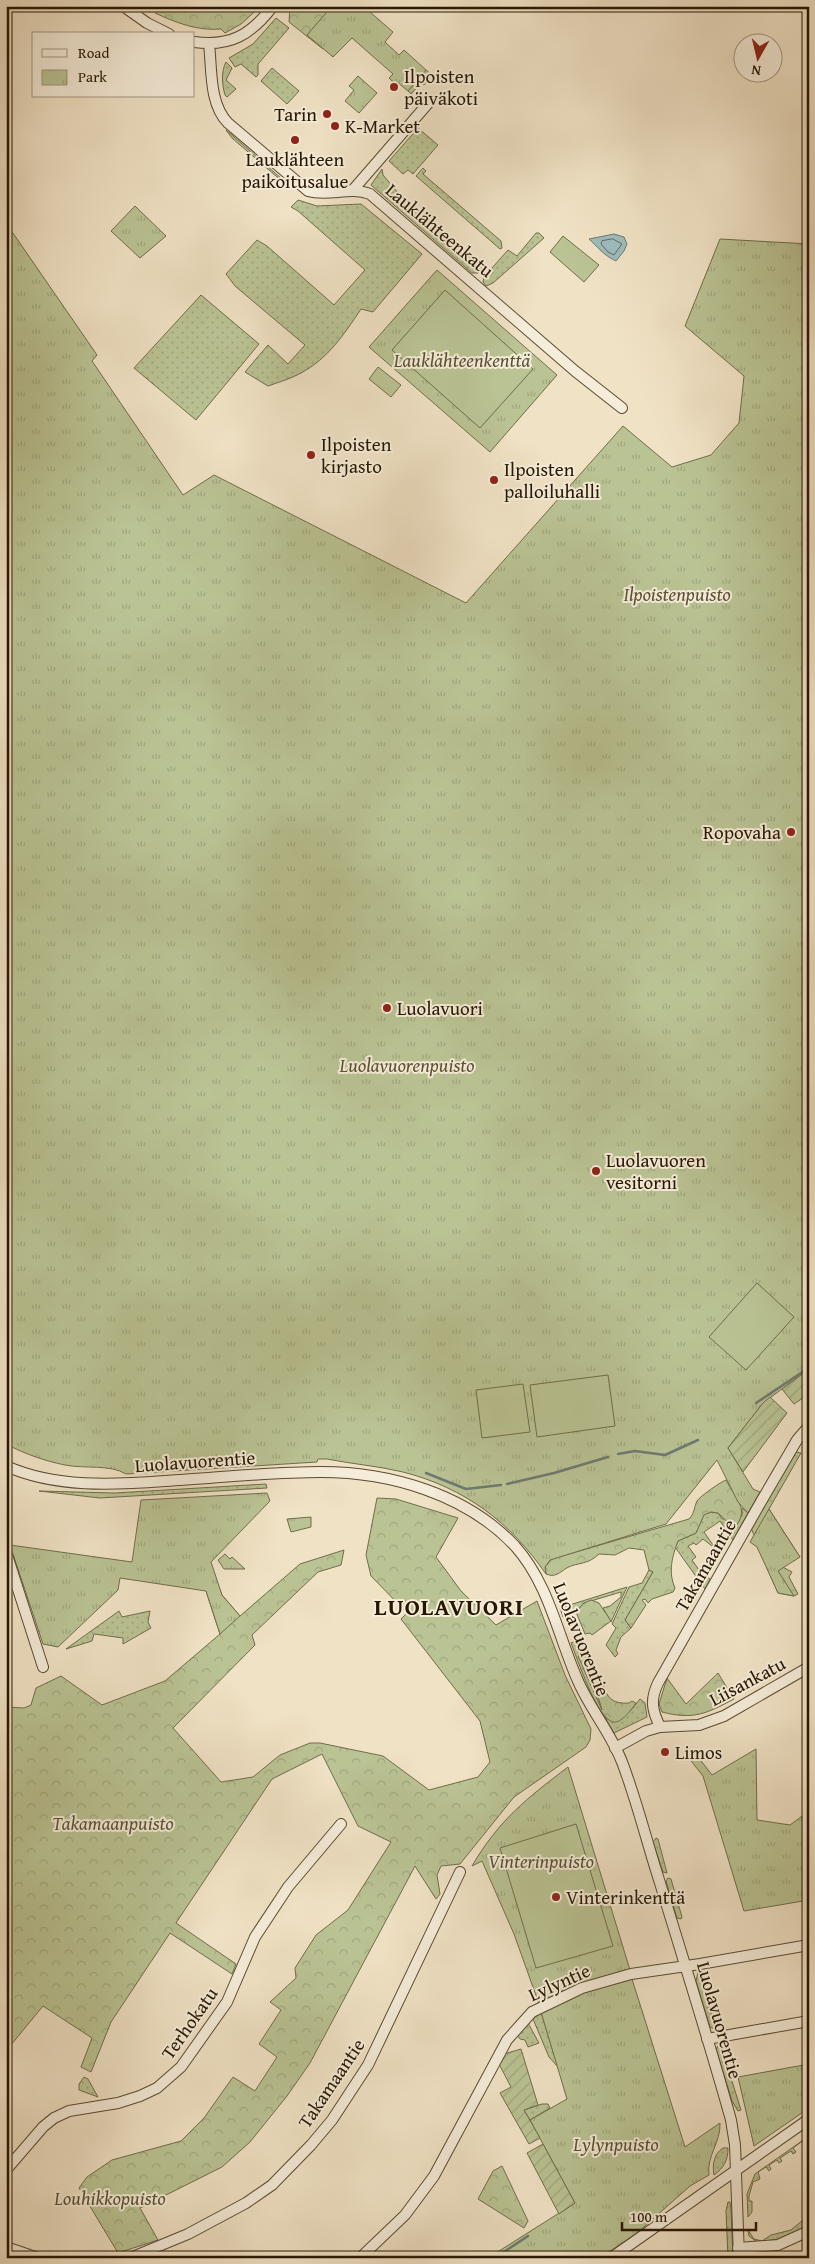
<svg xmlns="http://www.w3.org/2000/svg" width="815" height="2264" viewBox="0 0 815 2264" font-family="'Gentium Book Plus',serif">
<style>
.grass{fill:url(#grass-dots);stroke:#706d4a}
.forest{fill:url(#forest-crowns);stroke:#706d4a}
.park{fill:url(#park-tufts);stroke:#706d4a}
.garden{fill:url(#garden-furrows);stroke:#706d4a}
.pitch{fill:#bac394;stroke:#706d4a}
.water{fill:#9dbcbd;stroke:#6e7a72}
.lines{fill:none;stroke-linecap:round;stroke-linejoin:round}
.shore{stroke:#626a5f;stroke-width:1}
.stream{stroke:#6e7a72;stroke-width:2.5}
.minor-casing{stroke:#594a32;stroke-width:12}
.minor{stroke:#f5ecd9;stroke-width:10}
.poi-dot{fill:#8f2418;stroke:#f5ecd9;stroke-width:2}
.labels{text-anchor:middle;dominant-baseline:central;stroke-width:4;stroke-linejoin:round;paint-order:stroke}
.poi-label{font-size:19px;fill:#271701;stroke:#f5ecd9;text-anchor:start}
.street-label{font-size:19px;fill:#271701;stroke:#f5ecd9}
.park-label{font-size:19px;font-style:italic;fill:#5a5334;stroke:#f5ecd9}
.district-label{font-size:24px;font-weight:bold;letter-spacing:1px;fill:#271701;stroke:#f5ecd9}
</style>
<defs>
<pattern id="grass-dots" width="8" height="8" patternUnits="userSpaceOnUse" patternTransform="scale(1.25)"><rect width="8" height="8" fill="#bac394"/><path d="M2 2h.1M6 6h.1" fill="none" stroke="#a0a77e" stroke-width="1.8" stroke-linecap="round"/></pattern>
<pattern id="forest-crowns" width="20" height="18" patternUnits="userSpaceOnUse" patternTransform="scale(1.25)"><rect width="20" height="18" fill="#bac394"/><path d="M2 6a3 3 0 1 1 6 0M12 15a3 3 0 1 1 6 0" fill="none" stroke="#a0a77e"/></pattern>
<pattern id="park-tufts" width="24" height="20" patternUnits="userSpaceOnUse" patternTransform="scale(1.25)"><rect width="24" height="20" fill="#bac394"/><path d="M3 7l-1-3M5 7V3M7 7l1-3M15 17l-1-3M17 17v-4M19 17l1-3" fill="none" stroke="#a0a77e"/></pattern>
<pattern id="garden-furrows" width="10" height="10" patternUnits="userSpaceOnUse" patternTransform="scale(1.25)"><rect width="10" height="10" fill="#bac394"/><path d="M-1 1l2-2M0 10L10 0M9 11l2-2" fill="none" stroke="#a0a77e"/></pattern>
</defs>
<rect width="100%" height="100%" fill="#f0e2c5"/>
<filter id="stains"><feTurbulence type="fractalNoise" baseFrequency=".004" numOctaves="4"/><feColorMatrix values="0 0 0 0 .2 0 0 0 0 .09 0 0 0 0 .02 0 0 0 .5 -.17"/></filter>
<radialGradient id="worn" r=".72"><stop offset=".6" stop-color="#630" stop-opacity="0"/><stop offset="1" stop-color="#630" stop-opacity=".3"/></radialGradient>
<g class="grass">
<path d="M276,18L289,28L258,64V75L256,77L241,64L235,67L229,58L253,44Z"/>
<path d="M226,62L232,68L226,80L236,89L227,97L225,95C222,85 221,71 226,62Z"/>
<path d="M272,68L299,91L287,104L261,81Z"/>
<path d="M426,70L432,75L424,85L421,83L411,94L408,91Z"/>
<path d="M418,128L438,145L413,174L408,170L403,174L389,161Z"/>
<path d="M226,130L290,186L291,189L232,138Z"/>
<path d="M423,168L426,171L423,174L501,241L502,248L500,249L416,176Z"/>
<path d="M382,169L383,175L399,194L484,266L478,273H472L371,185Z"/>
<path d="M298,200L317,206L361,204L422,254L373,312L361,309C345,333 328,359 301,373C290,379 279,382 268,386L245,372L268,345L288,364L305,345L235,286L226,274L257,240L267,246L334,305L365,270L298,211L291,207Z"/>
<path d="M536,233H539L544,238L493,283L486,286L483,282L484,277L508,250L517,256Z"/>
<path d="M201,295L259,344L196,420L134,368Z"/>
<path d="M266,1484L267,1488L100,1498L39,1491L115,1493Z"/>
<path d="M742,1508L748,1513L733,1540L720,1521L704,1532L713,1545L712,1546L703,1539L696,1545L694,1543L688,1546L696,1557L692,1560L699,1570L710,1579L705,1589L675,1547L678,1541L696,1533L704,1514L711,1512L718,1513L722,1519L742,1516Z"/>
<path d="M649,1570L653,1572L625,1620L631,1628L621,1637L616,1650L618,1654L615,1657L606,1645L616,1628L612,1624L629,1587L642,1583Z"/>
<path d="M627,1587L611,1622L603,1608L610,1606L621,1597V1592L584,1603L576,1612L563,1617L560,1608Z"/>
<path d="M119,1611L122,1617L150,1611L148,1622L151,1628L123,1644V1638L94,1634L92,1641L66,1649Z"/>
<path d="M640,1699L645,1703L647,1717L614,1733L604,1716L607,1719L631,1710Z"/>
<path d="M656,1838L658,1839L667,1873L663,1872L653,1842Z"/>
<path d="M668,1878L671,1879L682,1917L681,1919L677,1918L666,1881Z"/>
<path d="M698,1972L716,2029V2030L710,2027L696,1981Z"/>
<path d="M541,2012L558,2067L549,2057L533,2019Z"/>
<path d="M528,2023L539,2043L528,2047L525,2040L520,2039L517,2035Z"/>
<path d="M720,2043L741,2110L738,2111L732,2101L716,2049Z"/>
<path d="M84,2077L88,2079L98,2097L79,2090V2084Z"/>
<path d="M542,2104H548L550,2108L530,2120L524,2110Z"/>
<path d="M809,2136L793,2148L796,2152L793,2154L791,2151L780,2158L782,2161L779,2163L777,2160L769,2165L771,2169L769,2171L766,2167L758,2172L760,2179L753,2182L749,2196V2201H752V2212L748,2217L747,2194L755,2174Z"/>
<path d="M723,2148H728C728,2160 724,2168 714,2175C712,2164 714,2154 723,2148Z"/>
<path d="M728,2202H730L731,2209L733,2258H728L726,2211Z"/>
<path d="M809,2215V2226L781,2239L757,2242L749,2236L748,2230L754,2239L762,2241L771,2235L791,2230Z"/>
</g>
<g class="forest">
<path d="M161,6H261L241,24L225,33L221,29C197,31 177,23 155,13Z"/>
<path d="M290,6H334L323,49L289,22Z"/>
<path d="M795,1452L801,1453L769,1509L800,1557L754,1535L751,1528Z"/>
<path d="M726,1480C735,1498 751,1510 734,1528L718,1513L711,1512L704,1515L696,1533L678,1541C672,1557 668,1572 675,1588L673,1592L652,1599L648,1603L645,1599L642,1600L646,1605L631,1628L625,1620L653,1572L649,1570L644,1550L629,1548L615,1555L599,1554C588,1564 583,1562 571,1566C562,1569 557,1579 546,1574L545,1567L552,1559L689,1519C695,1513 694,1507 697,1501C699,1497 722,1481 726,1480Z"/>
<path d="M377,1498L396,1499L458,1518L436,1557L461,1591L496,1625L537,1601L565,1675L591,1729L590,1740L586,1747L514,1797L460,1864L441,1866L437,1875L440,1894L436,1899L415,1866L310,2063L287,2096L250,2142L222,2167L140,2208L158,2240L118,2253L79,2188L87,2177L112,2160L181,2141L204,2118L233,2077L255,2091L277,2057L259,2044L281,2010L270,2002L296,1978L295,1968L316,1935L348,1910L391,1842L358,1826L322,1754L272,1779L176,1923L236,1964L232,1974L170,1933L111,2022L91,2072L81,2067L92,2038L43,2006L6,2051V1707L24,1708L31,1705L36,1688L61,1676L102,1705L165,1681L220,1634L206,1591L218,1585L222,1595L240,1616L300,1564L344,1550L341,1565L318,1572L252,1635L255,1645L173,1728L221,1782L253,1777L280,1755L310,1743H320L383,1756L429,1790L478,1777L490,1762L480,1721L401,1619L407,1613L371,1576L366,1555Z"/>
<path d="M762,1556L792,1572L789,1577L798,1594L794,1596L778,1593Z"/>
<path d="M591,1600L599,1603L611,1621L592,1635L590,1633L585,1634L576,1612L584,1603Z"/>
<path d="M577,1641L579,1654L594,1684H603C607,1699 614,1704 629,1703L632,1701L636,1703C632,1709 621,1724 613,1722C597,1719 577,1658 571,1643Z"/>
<path d="M718,1673L734,1699C706,1714 693,1720 662,1712L659,1704L667,1678L686,1704Z"/>
<path d="M502,2166L528,2221L524,2228L478,2199L493,2171Z"/>
</g>
<g class="park">
<path d="M332,6H363L393,32L385,42L399,55L404,50L426,70L408,91L397,82L395,84L389,78L393,74L352,38L333,57L307,35Z"/>
<path d="M358,76L377,93L359,113L345,101L354,90L349,86Z"/>
<path d="M135,206L166,236L140,258L111,231Z"/>
<path d="M6,223L97,355L92,361L183,495L214,475L466,603L623,426L672,467L711,455L739,423L744,376L685,326L720,239L809,244V1369L763,1403L728,1448L753,1489L760,1492L748,1513L738,1502L717,1460L666,1524L550,1560L545,1567L546,1574C510,1522 465,1488 403,1472C378,1466 352,1464 327,1459H318L317,1462L126,1474C110,1464 84,1469 65,1465C45,1461 25,1454 6,1444Z"/>
<path d="M437,270L557,375L490,452L369,347Z"/>
<path d="M267,1493L270,1501L211,1562L222,1595L240,1616L220,1634L206,1591L120,1578L118,1590L58,1647L43,1644L10,1545L132,1562L141,1500Z"/>
<path d="M769,1509L800,1557L778,1571L794,1596L778,1593L757,1547L750,1542Z"/>
<path d="M311,1517V1527L291,1532L287,1519Z"/>
<path d="M225,1554L230,1559L232,1557L245,1569H224L218,1560Z"/>
<path d="M578,1656H586L602,1710Z"/>
<path d="M756,1749L757,1820L790,1825L809,1811V1900L744,1911L703,1776L688,1757L695,1753L712,1775Z"/>
<path d="M568,1767L630,1970L566,1989L539,2004L514,1934L482,1861L472,1866C499,1820 526,1799 568,1767Z"/>
<path d="M632,1979L685,2147L720,2123C721,2142 706,2157 709,2175L690,2186L637,2233L600,2258H488L575,2203L530,2120L567,2099L541,2012C568,1995 601,1985 632,1979Z"/>
<path d="M809,2064V2108L754,2146L738,2077Z"/>
</g>
<g class="garden">
<path d="M809,1369V1394L794,1404L782,1389Z"/>
<path d="M770,1397L787,1413L743,1472L728,1448L763,1403Z"/>
<path d="M521,2049L538,2105L524,2110L540,2138L529,2144L500,2093L511,2087L499,2064L504,2054Z"/>
<path d="M543,2144L575,2203L559,2214L527,2153Z"/>
</g>
<g class="pitch">
<path d="M563,236L599,265L584,282L550,252Z"/>
<path d="M445,290L533,369L480,428L392,350Z"/>
<path d="M378,367L401,385L391,397L369,379Z"/>
<path d="M757,1283L794,1317L746,1370L709,1337Z"/>
<path d="M608,1375L615,1426L537,1437L530,1385Z"/>
<path d="M523,1384L530,1432L482,1438L476,1390Z"/>
<path d="M576,1824L613,1946L536,1968L500,1848Z"/>
</g>
<path class="water" d="M614,234L624,237L627,244L624,251L616,261C603,255 598,247 589,239Z"/>
<g class="lines">
<path class="shore" d="M613,239L622,244L614,255L608,252L601,244L602,241Z"/>
<g class="stream">
<path d="M756,1403L801,1373L809,1364"/>
<path d="M618,1454L635,1451L665,1455L698,1440"/>
<path d="M426,1473L466,1489L501,1485"/>
<path d="M507,1484L554,1473L608,1457"/>
<path d="M495,2258L528,2236"/>
</g>
<g class="minor-casing">
<g id="minor">
<path d="M123,6L147,23L169,34"/>
<path d="M194,42C230,47 251,35 273,6"/>
<path d="M209,44C212,69 209,104 228,123L308,191C329,197 350,186 370,194L575,371L622,408"/>
<path d="M352,191L431,100"/>
<path d="M6,1466C55,1488 113,1485 165,1481C217,1478 269,1472 321,1472C390,1472 466,1494 515,1546C549,1584 558,1636 578,1681C590,1709 611,1733 622,1762C637,1801 647,1843 660,1883C684,1962 709,2041 731,2120L735,2145L739,2258"/>
<path d="M6,1552L43,1667"/>
<path d="M660,1727C652,1710 650,1700 658,1683L762,1500L797,1440L809,1426"/>
<path d="M615,1748L646,1731L660,1727L699,1725L724,1716L809,1667"/>
<path d="M707,2039L809,2021"/>
<path d="M6,2170L43,2127L54,2118L69,2111L118,2103L140,2096L157,2088L181,2067L227,2002L255,1937L288,1887L341,1824"/>
<path d="M6,2247L38,2258"/>
<path d="M738,2248L778,2245L809,2231"/>
<path d="M130,2258L188,2234L246,2203L272,2185L311,2145L332,2120L368,2065L460,1872"/>
<path d="M360,2258L405,2215L434,2176L507,2040L532,2012L582,1988L631,1974L700,1964L809,1945"/>
<path d="M611,2258L809,2119"/>
</g>
</g>
<use href="#minor" class="minor"/>
</g>
<g class="poi-dot">
<circle cx="394" cy="87" r="5"/>
<circle cx="327" cy="114" r="5"/>
<circle cx="335" cy="126" r="5"/>
<circle cx="295" cy="140" r="5"/>
<circle cx="311" cy="455" r="5"/>
<circle cx="494" cy="480" r="5"/>
<circle cx="791" cy="832" r="5"/>
<circle cx="387" cy="1008" r="5"/>
<circle cx="596" cy="1171" r="5"/>
<circle cx="665" cy="1752" r="5"/>
<circle cx="556" cy="1897" r="5"/>
</g>
<g class="labels">
<g class="poi-label">
<text x="404" y="76">Ilpoisten<tspan x="404" dy="22">päiväkoti</tspan></text>
<text x="317" y="114" text-anchor="end">Tarin</text>
<text x="345" y="126">K-Market</text>
<text x="295" y="159" text-anchor="middle">Lauklähteen<tspan x="295" dy="22">paikoitusalue</tspan></text>
<text x="321" y="444">Ilpoisten<tspan x="321" dy="22">kirjasto</tspan></text>
<text x="504" y="469">Ilpoisten<tspan x="504" dy="22">palloiluhalli</tspan></text>
<text x="781" y="832" text-anchor="end">Ropovaha</text>
<text x="397" y="1008">Luolavuori</text>
<text x="606" y="1160">Luolavuoren<tspan x="606" dy="22">vesitorni</tspan></text>
<text x="675" y="1752">Limos</text>
<text x="566" y="1897">Vinterinkenttä</text>
</g>
<g class="street-label">
<text transform="translate(440 230) rotate(40)">Lauklähteenkatu</text>
<text transform="translate(195 1461) rotate(-4)">Luolavuorentie</text>
<text transform="translate(705 1565) rotate(-60)">Takamaantie</text>
<text transform="translate(582 1639) rotate(68)">Luolavuorentie</text>
<text transform="translate(747 1681) rotate(-28)">Liisankatu</text>
<text transform="translate(559 1982) rotate(-24)">Lylyntie</text>
<text transform="translate(720 2020) rotate(74)">Luolavuorentie</text>
<text transform="translate(189 2023) rotate(-55)">Terhokatu</text>
<text transform="translate(331 2083) rotate(-56)">Takamaantie</text>
</g>
<g class="park-label">
<text x="462" y="360">Lauklähteenkenttä</text>
<text x="677" y="594">Ilpoistenpuisto</text>
<text x="407" y="1065">Luolavuorenpuisto</text>
<text x="113" y="1823">Takamaanpuisto</text>
<text x="541" y="1861">Vinterinpuisto</text>
<text x="616" y="2144">Lylynpuisto</text>
<text x="110" y="2198">Louhikkopuisto</text>
</g>
<g class="district-label">
<text x="449" y="1606">LUOLAVUORI</text>
</g>
</g>
<rect width="815" height="2264" fill="none" stroke="#f0e2c5" stroke-width="25"/>
<rect x="8" y="8" width="800" height="2249" fill="none" stroke="#271701" stroke-width="2.5"/>
<rect x="12" y="12" width="790" height="2239" fill="none" stroke="#271701"/>
<rect x="32" y="32" width="162" height="65" fill="#f5ecd9" stroke="#a39783"/>
<rect x="42" y="49" width="25" height="8" fill="#f5ecd9" stroke="#a39783"/>
<text x="78" y="58" font-size="15" fill="#271701">Road</text>
<rect x="42" y="70" width="25" height="15" fill="url(#park-tufts)" stroke="#a39783"/>
<text x="78" y="82" font-size="15" fill="#271701">Park</text>
<g transform="translate(758 58) rotate(188)"><circle r="24" fill="#f5ecd9" stroke="#a39783"/>
<path d="M0-4L9 19L0 12L-9 19Z" fill="#8f2418"/>
<text y="-8" font-size="14" font-weight="bold" text-anchor="middle" fill="#271701">N</text>
</g>
<path d="M622 2222v8h134v-8" fill="none" stroke="#271701" stroke-width="2.5"/>
<text x="630" y="2222" font-size="15" fill="#271701" stroke="#f5ecd9" stroke-width="4" paint-order="stroke">100 m</text>
<rect width="100%" height="100%" filter="url(#stains)"/>
<rect width="100%" height="100%" fill="url(#worn)"/>
</svg>
